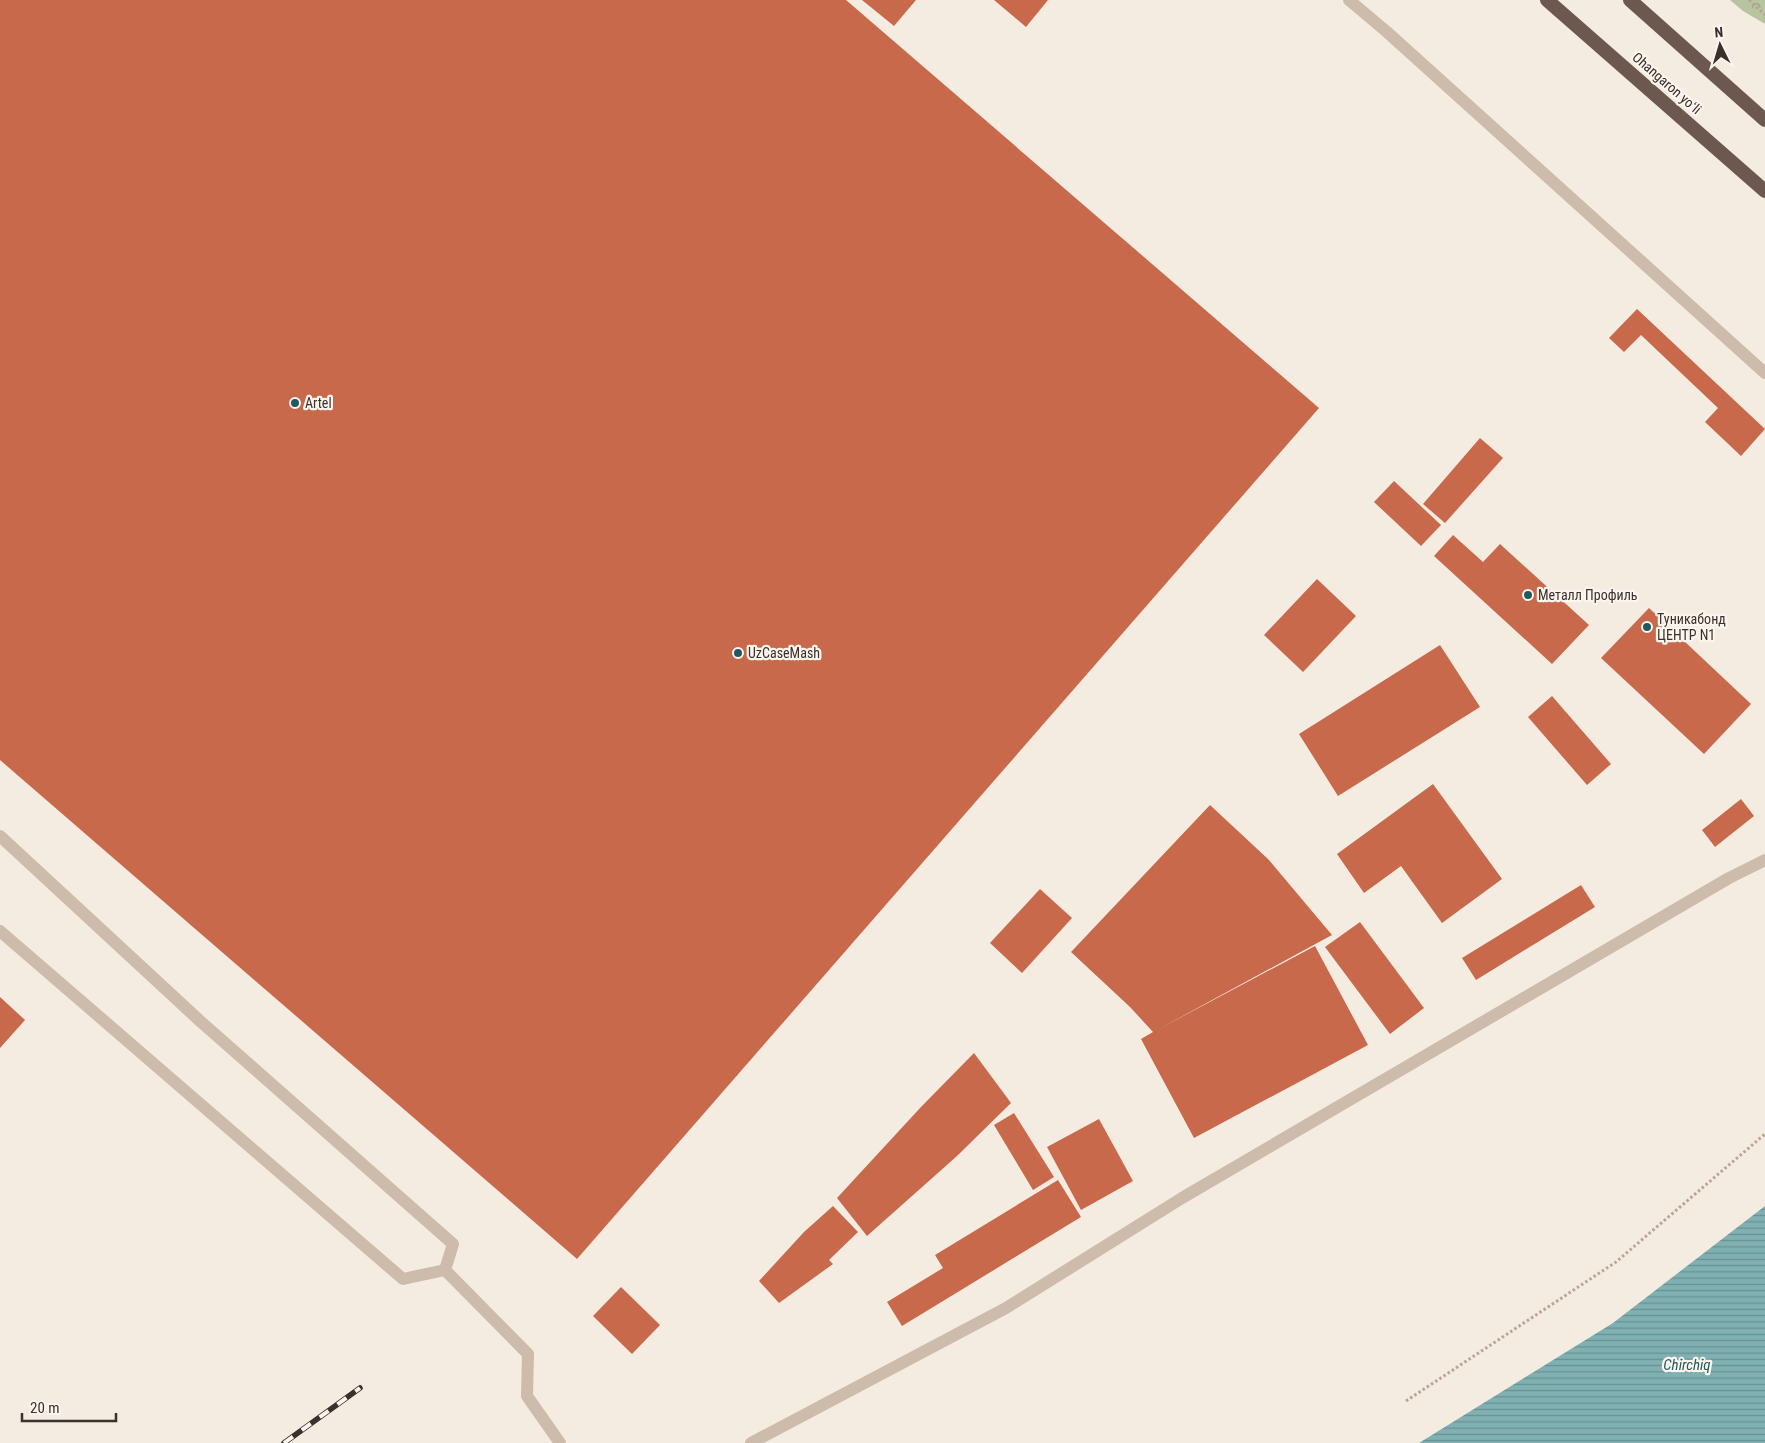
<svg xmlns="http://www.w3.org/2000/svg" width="1765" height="1443" viewBox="0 0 1765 1443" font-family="'Roboto Condensed',sans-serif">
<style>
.park{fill:url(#park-crowns)}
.water{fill:url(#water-rules)}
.building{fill:#c8694b}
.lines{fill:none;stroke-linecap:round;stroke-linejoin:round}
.path{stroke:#b9a596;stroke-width:3;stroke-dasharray:2.5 2.5;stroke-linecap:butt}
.service{stroke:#cdbbac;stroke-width:12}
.minor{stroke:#cdbbac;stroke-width:12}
.trunk{stroke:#6c584f;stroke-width:14}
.rail-casing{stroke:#3b302b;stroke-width:5.5}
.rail{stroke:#fbf5ee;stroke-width:4;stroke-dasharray:11;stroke-linecap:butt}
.poi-dot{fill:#1f5a5e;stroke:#fbf5ee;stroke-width:2}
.labels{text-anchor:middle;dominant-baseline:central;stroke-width:4.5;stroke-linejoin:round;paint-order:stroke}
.street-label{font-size:14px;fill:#3b302b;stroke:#fbf5ee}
.poi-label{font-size:14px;fill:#3b302b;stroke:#fbf5ee;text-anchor:start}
.water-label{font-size:15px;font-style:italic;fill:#1f5a5e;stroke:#fbf5ee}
</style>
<defs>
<pattern id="park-crowns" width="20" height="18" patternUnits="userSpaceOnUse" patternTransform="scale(1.25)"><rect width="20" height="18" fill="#b8c4a0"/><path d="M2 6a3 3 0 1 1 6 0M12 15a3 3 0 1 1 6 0" fill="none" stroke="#97a083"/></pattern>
<pattern id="water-rules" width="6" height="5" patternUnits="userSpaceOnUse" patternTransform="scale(1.25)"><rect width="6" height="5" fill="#7fb0b2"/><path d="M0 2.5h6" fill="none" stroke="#699091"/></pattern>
</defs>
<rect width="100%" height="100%" fill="#f4ebe1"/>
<path class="park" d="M1730,0H1765V24L1743,11Z"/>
<path class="water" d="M1765,1206V1443H1419L1613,1323Z"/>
<g class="building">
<path d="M0,0H846L1319,408L577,1259L0,760Z"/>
<path d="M862,0H916L894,26Z"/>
<path d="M994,0H1048L1026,27Z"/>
<path d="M1637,309L1765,429L1741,456L1705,422L1718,408L1641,335L1624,352L1609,338Z"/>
<path d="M1480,438L1503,458L1445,523L1423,504Z"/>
<path d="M1394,481L1441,525L1421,546L1374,502Z"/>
<path d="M1453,535L1483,562L1500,544L1589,625L1552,664L1434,556Z"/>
<path d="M1317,579L1356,616L1303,672L1264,635Z"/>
<path d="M1649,608L1751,704L1704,754L1601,658Z"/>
<path d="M1440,645L1480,707L1338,796L1299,734Z"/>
<path d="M1552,696L1611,764L1587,785L1528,717Z"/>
<path d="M1433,784L1502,879L1442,923L1401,866L1364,893L1337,854Z"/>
<path d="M1741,799L1754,816L1715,847L1702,830Z"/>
<path d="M1210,805L1269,860L1332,935L1157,1030L1315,946L1368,1045L1194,1138L1141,1039L1153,1032L1130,1007L1071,952Z"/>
<path d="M1581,885L1595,907L1476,980L1462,958Z"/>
<path d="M1040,889L1072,918L1022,973L990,943Z"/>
<path d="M1360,922L1424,1008L1390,1034L1325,947Z"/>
<path d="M0,997L25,1020L0,1048Z"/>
<path d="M974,1053L1011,1103L957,1156L867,1236L837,1198L921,1107Z"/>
<path d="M1014,1113L1054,1177L1033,1190L994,1125Z"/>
<path d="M1099,1119L1133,1181L1081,1210L1047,1147Z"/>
<path d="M1058,1180L1081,1217L902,1326L887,1302L943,1268L935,1255Z"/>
<path d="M833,1206L858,1232L829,1260L833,1264L779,1303L759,1281L804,1232Z"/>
<path d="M621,1287L660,1325L632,1354L593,1316Z"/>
</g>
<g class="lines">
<g class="path">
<path d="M1749,0L1765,15"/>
<path d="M1406,1401L1616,1262L1765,1134"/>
</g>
<g class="service">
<path d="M0,836L200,1021L453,1244L445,1270"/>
<path d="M0,931L403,1279L445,1270"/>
<path d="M445,1270L528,1354L527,1396L560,1443"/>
<path d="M751,1443L1006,1308L1182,1198L1729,878L1765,860"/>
</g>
<path class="minor" d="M1349,0L1387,32L1765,373"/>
<g class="trunk">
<path d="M1547,0L1765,191"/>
<path d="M1630,0L1765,120"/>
</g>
<g class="rail-casing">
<path id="rail" d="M284,1443L360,1388"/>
</g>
<use href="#rail" class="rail"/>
</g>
<g class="poi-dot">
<circle cx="295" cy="403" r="5"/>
<circle cx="1528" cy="595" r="5"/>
<circle cx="1647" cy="627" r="5"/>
<circle cx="738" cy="653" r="5"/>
</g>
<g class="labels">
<g class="street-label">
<text transform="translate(1667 83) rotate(41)">Ohangaron yoʻli</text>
</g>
<g class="poi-label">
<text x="305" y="403">Artel</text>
<text x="1538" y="595">Металл Профиль</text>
<text x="1657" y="619">Туникабонд<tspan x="1657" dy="16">ЦЕНТР N1</tspan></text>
<text x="748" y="653">UzCaseMash</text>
</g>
<g class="water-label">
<text x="1687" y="1365">Chirchiq</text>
</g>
</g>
<g transform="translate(1720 45) rotate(355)" stroke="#fbf5ee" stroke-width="4" paint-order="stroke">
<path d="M0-4L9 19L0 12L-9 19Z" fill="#3b302b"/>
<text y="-8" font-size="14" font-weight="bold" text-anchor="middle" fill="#3b302b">N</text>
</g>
<path d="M22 1413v8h94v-8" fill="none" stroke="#3b302b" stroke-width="2.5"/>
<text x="30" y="1413" font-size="15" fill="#3b302b" stroke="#fbf5ee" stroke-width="4" paint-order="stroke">20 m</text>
</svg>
